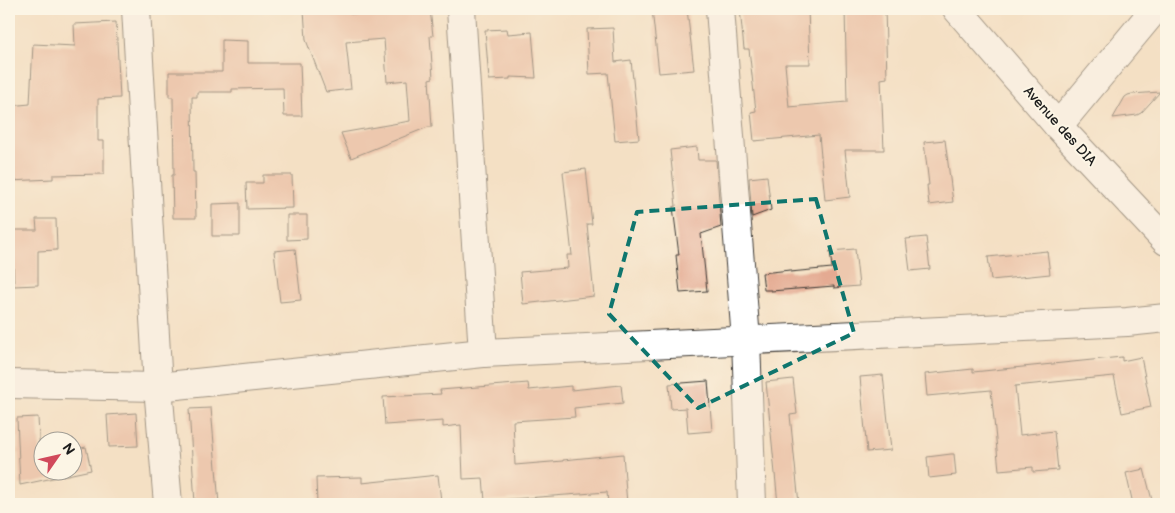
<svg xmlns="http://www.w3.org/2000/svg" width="1175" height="513" viewBox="0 0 1175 513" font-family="'Balsamiq Sans',sans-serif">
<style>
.building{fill:#e4aa92}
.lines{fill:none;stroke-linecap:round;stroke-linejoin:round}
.minor-casing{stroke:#3c3935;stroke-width:30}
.minor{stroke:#fff;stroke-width:28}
.marked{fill:none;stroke:#0f766e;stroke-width:4;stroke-dasharray:10 6;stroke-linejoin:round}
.labels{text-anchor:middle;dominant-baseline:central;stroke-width:4;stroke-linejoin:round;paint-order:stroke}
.street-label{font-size:14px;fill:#1c1c1c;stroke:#fcf5e5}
</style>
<rect width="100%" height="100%" fill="#fcf5e5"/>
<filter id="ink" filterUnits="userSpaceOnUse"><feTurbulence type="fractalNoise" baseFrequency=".02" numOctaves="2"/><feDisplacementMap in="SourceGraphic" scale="10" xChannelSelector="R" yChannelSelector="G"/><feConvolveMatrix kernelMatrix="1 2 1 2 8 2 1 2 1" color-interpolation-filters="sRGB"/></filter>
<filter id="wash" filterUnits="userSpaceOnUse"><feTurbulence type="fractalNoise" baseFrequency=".0096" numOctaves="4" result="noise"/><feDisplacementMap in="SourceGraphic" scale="20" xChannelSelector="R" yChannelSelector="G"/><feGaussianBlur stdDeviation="1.12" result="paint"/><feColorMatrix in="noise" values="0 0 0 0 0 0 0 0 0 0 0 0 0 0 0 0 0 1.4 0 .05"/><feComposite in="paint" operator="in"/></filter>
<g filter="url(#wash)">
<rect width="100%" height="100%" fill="#f4e0c4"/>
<g id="blocks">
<g class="building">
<path d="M315,9H349L350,14L430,9L433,36H430L433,78L429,79L432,127H428L351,158L341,133L410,121L407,80L387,82L384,39L346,42L351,89L326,92L306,40L304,10Z"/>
<path d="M652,9H687L694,70L659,73Z"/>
<path d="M740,9H808L810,64H785L789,107L847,102L845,9H885L887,78L881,79L884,150H845L850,197L825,200L819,135L754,141L751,112L756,111L749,49H744Z"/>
<path d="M116,22L120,98L98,99V141H104V174L53,175V179L9,181V106L30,104L33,44L75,46L74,24Z"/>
<path d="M613,28L615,62L631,60L639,139L615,141L608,73L589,74L587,29Z"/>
<path d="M507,29L508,34L532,32L536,78L510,77V79L489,80L485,30Z"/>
<path d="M222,40L248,41V63H300L302,116H284L283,88L232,89V92H197V97H192L193,172H195L196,218H173L172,175H174L173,97H169V72H222Z"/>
<path d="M1160,92L1141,113L1137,115L1113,118L1125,97L1128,95L1132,94Z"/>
<path d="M945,140L953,202L929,205L927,185H929L924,142Z"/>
<path d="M697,147L698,160H716L721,227L701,234L707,291L680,293L676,255H679L673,207L676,206L670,150Z"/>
<path d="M586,169L592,224H587L594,296L523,304L520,272L568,268L567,255H572L563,172Z"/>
<path d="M263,175H292L293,208L247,209L246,183H263Z"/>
<path d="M767,176L771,210L752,217L749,178Z"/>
<path d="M240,203V236H212V204Z"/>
<path d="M287,215H307V239L287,240Z"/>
<path d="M36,219H56L57,250L38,251V285L14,286L13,254H9V230H37Z"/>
<path d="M926,237L930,269L910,271L906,239Z"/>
<path d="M295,249L301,300L280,302L274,251Z"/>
<path d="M855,249L859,286L834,288V286L771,291V290H764L762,273L790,270V272L832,268L830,251Z"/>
<path d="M1047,251L1050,274L991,280L988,257Z"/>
<path d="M1122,357V361L1141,357L1151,407L1122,413L1114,376L1015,386L1020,435L1054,431L1058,470L1033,472V467L999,470L991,390L927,396L925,374L973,369V372Z"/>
<path d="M883,375L891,450L867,452L860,377Z"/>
<path d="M793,379L797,414L790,415L799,504H778L766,382Z"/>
<path d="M708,381L712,431L688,433L686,408L671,409L669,384Z"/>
<path d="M528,383L529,390L571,386V390L621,385L623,403L574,408L575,417L513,421L515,465L563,461V460L623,454L627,504H608L607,492L485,501L483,478L463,479L461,425L443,427V421L385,425L383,397L441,394L440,390Z"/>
<path d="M211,408L219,504H195L189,409Z"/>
<path d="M136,413L138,446L109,447L107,415Z"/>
<path d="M38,417L40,457L42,456V470H72V450L86,447L91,470L20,485L17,418Z"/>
<path d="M951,454H954L956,475L929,478L927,457Z"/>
<path d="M1144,469L1153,504H1133L1126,473Z"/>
<path d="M438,475L441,501L407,504H317L316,478L362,477V483Z"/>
</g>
</g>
</g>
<g filter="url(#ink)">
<use href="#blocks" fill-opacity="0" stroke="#3c3935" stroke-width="1"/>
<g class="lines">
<g class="minor-casing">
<g id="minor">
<path d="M136,9L158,387L168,504"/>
<path d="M461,9L483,353"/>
<path d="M720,9L746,340L752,504"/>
<path d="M957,9L1058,126L1166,241"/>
<path d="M1058,126L1155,9"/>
<path d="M9,384L158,387L483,353L1127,322L1166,318"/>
</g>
</g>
<use href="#minor" class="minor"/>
</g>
</g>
<path d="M0 0H1175V513H0ZM816,199L854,333L698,408L609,314L637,212Z" fill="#f4e0c4" fill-opacity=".55" fill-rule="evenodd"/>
<path class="marked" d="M816,199L854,333L698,408L609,314L637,212Z"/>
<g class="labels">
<g class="street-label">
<text transform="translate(1060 126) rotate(48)">Avenue des DIA</text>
</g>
</g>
<rect width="1175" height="513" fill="none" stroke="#fcf5e5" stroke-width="30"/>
<g transform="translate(58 456) rotate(56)"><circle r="24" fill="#fcf5e5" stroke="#a29e95"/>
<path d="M0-4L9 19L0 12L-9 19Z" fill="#d1495b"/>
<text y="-8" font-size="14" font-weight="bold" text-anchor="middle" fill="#1c1c1c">N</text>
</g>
</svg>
